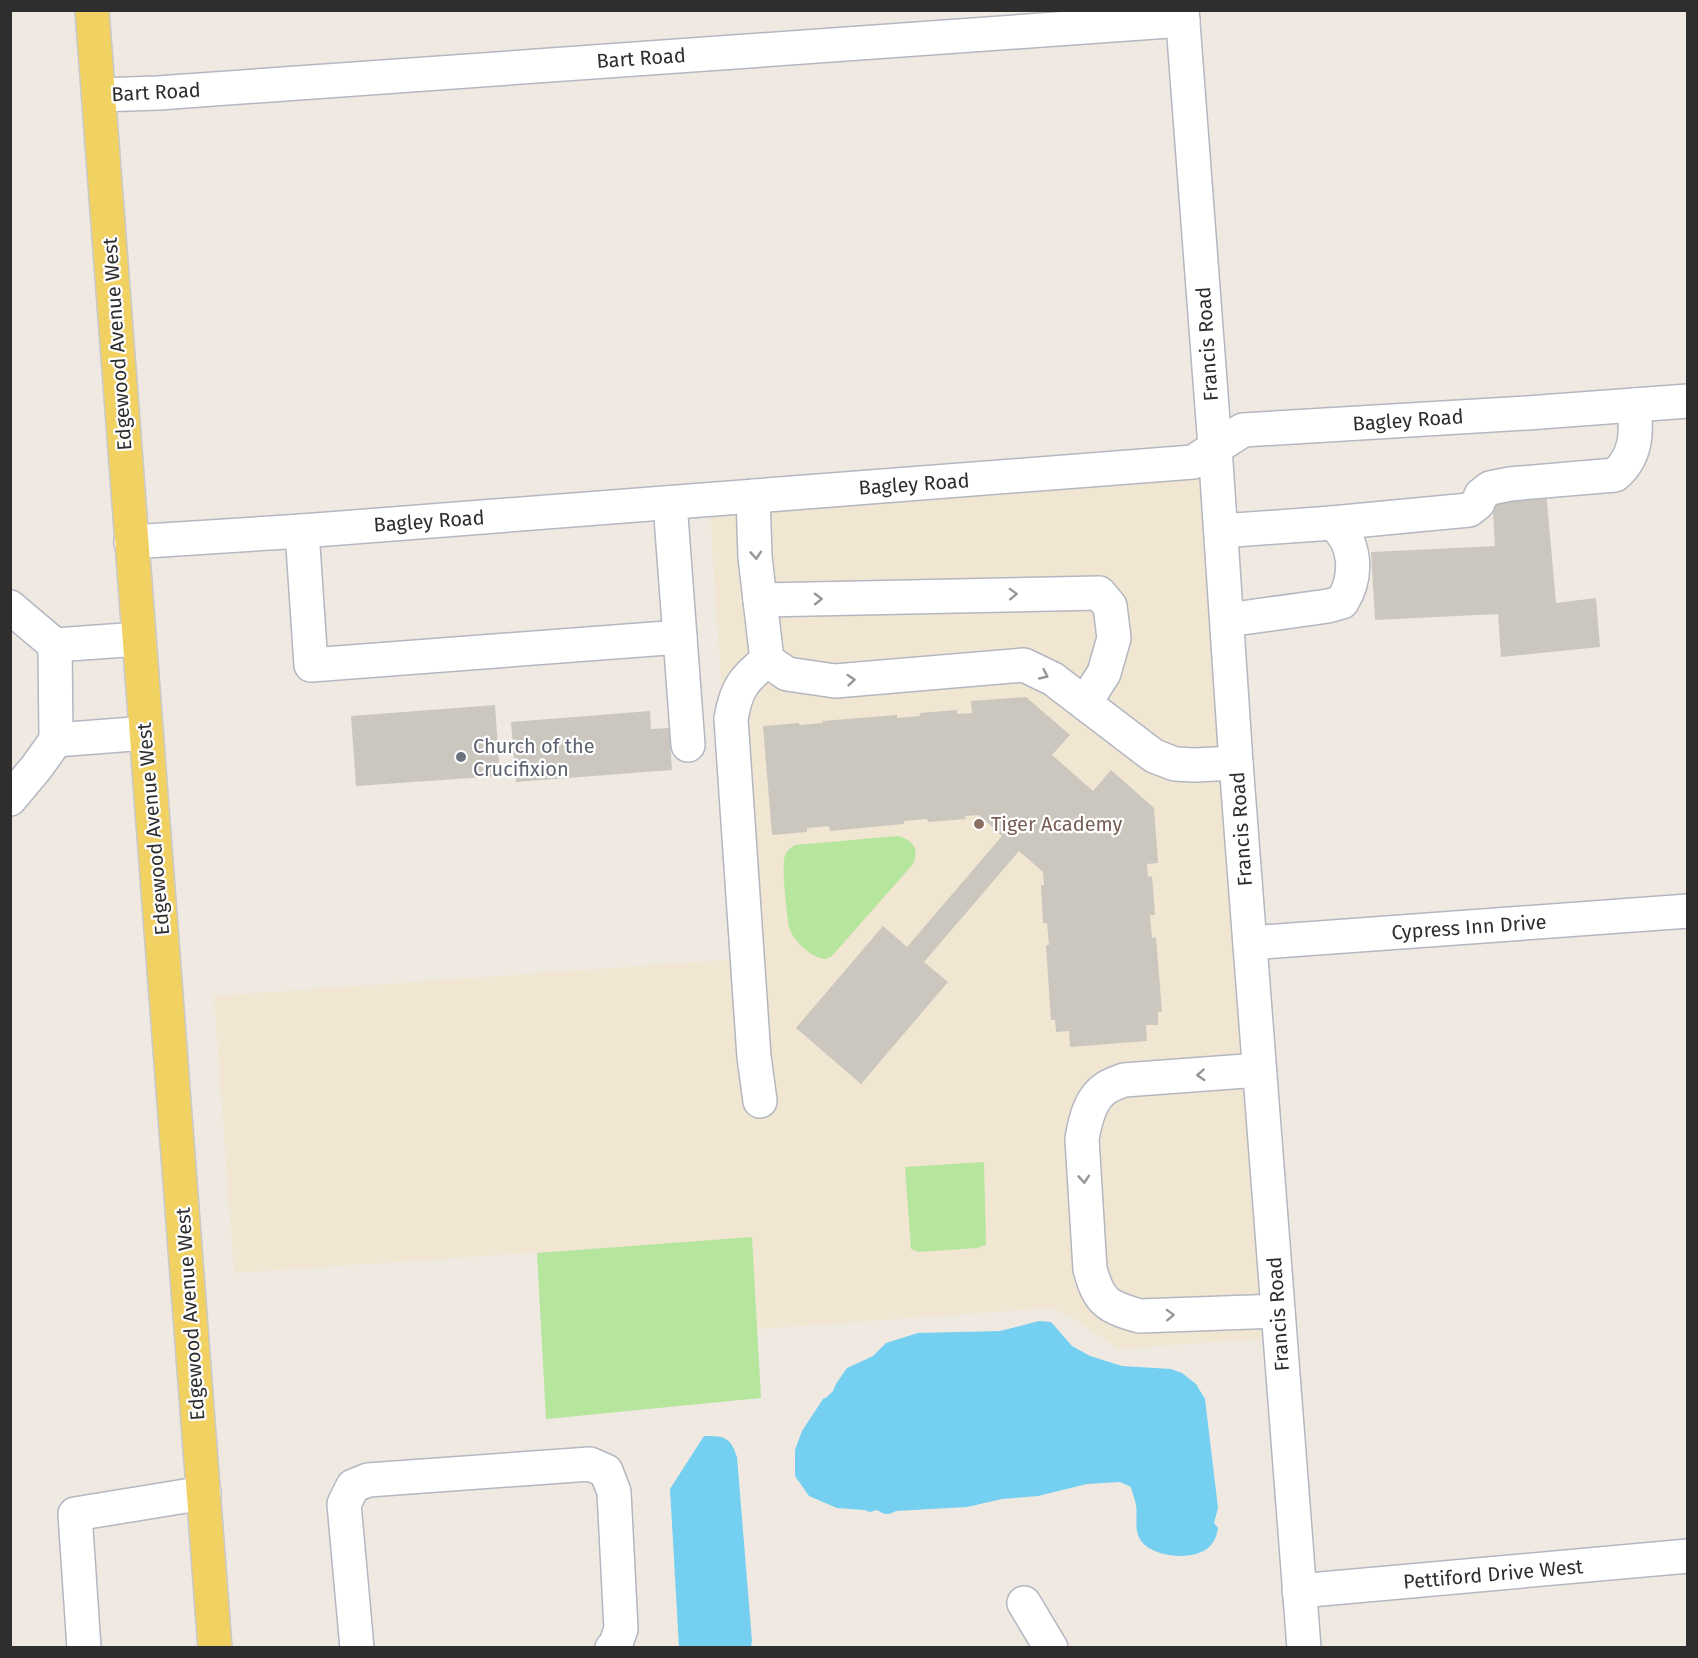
<svg xmlns="http://www.w3.org/2000/svg" width="1698" height="1658" viewBox="0 0 1698 1658" font-family="'Fira Sans',sans-serif">
<style>
.education{fill:#f0e6d1}
.green{fill:#b6e59e}
.water{fill:#75cff0}
.building{fill:#cbc7bf}
.lines{fill:none;stroke-linecap:round;stroke-linejoin:round}
.minor-casing{stroke:#b4b7c1;stroke-width:36}
.major-casing{stroke:#c9c9c9;stroke-width:36}
.minor{stroke:#fff;stroke-width:33}
.major{stroke:#f2d163;stroke-width:33}
.oneway{stroke:#969696}
.worship-dot{fill:#6b7280;stroke:#fff;stroke-width:2}
.education-dot{fill:#8d6e63;stroke:#fff;stroke-width:2}
.labels{text-anchor:middle;dominant-baseline:central;stroke-width:4.5;stroke-linejoin:round;paint-order:stroke}
.street-label{font-size:20px;fill:#2e2e2e;stroke:#fff}
.worship-label{font-size:20px;fill:#5b616d;stroke:#fff;text-anchor:start}
.education-label{font-size:20px;fill:#785e54;stroke:#fff;text-anchor:start}
</style>
<rect width="100%" height="100%" fill="#efe9e1"/>
<path class="education" d="M1202,477L1266,1338L1118,1349L1072,1317L1051,1308L758,1329L751,1238L234,1273L214,996L739,959L710,511Z"/>
<g class="green">
<path d="M898,836C913,840 920,850 913,864L832,956L826,959C811,958 794,941 789,928C787,913 781,867 785,855C787,850 791,848 795,845Z"/>
<path d="M984,1162L986,1245L977,1248L918,1252L911,1249L905,1167Z"/>
<path d="M752,1237L761,1398L546,1419L537,1253Z"/>
</g>
<g class="water">
<path d="M1039,1321L1051,1322L1072,1346L1090,1356L1122,1366L1171,1369L1182,1373L1196,1384L1205,1399L1218,1508L1214,1523L1218,1528C1217,1535 1215,1540 1211,1545C1197,1562 1155,1558 1142,1542C1133,1531 1138,1517 1136,1505C1135,1499 1132,1493 1131,1487L1120,1482L1087,1484L1038,1496L1002,1499L967,1507L896,1511C889,1515 884,1515 877,1510L870,1512L864,1510L837,1508L809,1496L795,1476V1450L802,1431L823,1399L827,1397L833,1391L836,1384L847,1368L873,1356L886,1343L918,1333L1000,1331Z"/>
<path d="M704,1436C725,1436 730,1437 737,1457L752,1641L751,1647H679L670,1489Z"/>
</g>
<g class="building">
<path d="M1546,490L1556,603L1596,598L1600,647L1501,657L1498,614L1375,620L1371,552L1495,546L1492,495Z"/>
<path d="M1026,697L1070,735L1052,755L1093,791L1111,770L1154,808L1158,863L1147,864L1148,877L1152,876L1155,915H1150L1152,938L1156,937L1162,1012H1158V1025H1146L1147,1041L1070,1047L1069,1031L1056,1032L1055,1020H1051L1046,945H1049L1047,923H1043L1041,885H1044L1043,872L1019,851L924,962L948,982L861,1084L796,1028L883,926L907,947L1002,836L979,815L965,816L966,819L928,822L927,819L904,821V824L830,831L829,826L807,828V832L772,835L763,726L799,723V725L823,723L822,721L897,715V718L920,716V713L957,710V714L972,713L971,701Z"/>
<path d="M495,705L500,776L356,786L351,716Z"/>
<path d="M650,711L651,729L669,728L672,770L516,782L511,722Z"/>
</g>
<g class="lines">
<g class="minor-casing">
<g id="minor">
<path d="M1182,10L1215,447L1236,763L1304,1648"/>
<path d="M99,95L158,93L1183,20"/>
<path d="M753,496L755,557L767,660L787,674L835,681L1024,665L1053,679L1154,756L1175,764L1195,765L1236,763"/>
<path d="M670,503L688,745"/>
<path d="M1332,523L1469,510L1478,503L1481,495L1490,488L1510,484L1615,475C1637,456 1637,432 1634,405"/>
<path d="M302,531L311,665L680,637"/>
<path d="M1221,531L1332,523C1357,541 1358,577 1342,602L1328,606L1227,620"/>
<path d="M131,542L302,531L1193,462L1243,430L1527,413L1688,401"/>
<path d="M760,600L1099,593L1110,606L1114,638L1104,673L1085,703"/>
<path d="M10,607L55,645L56,740L36,768L10,799"/>
<path d="M55,645L139,639"/>
<path d="M56,740L146,733"/>
<path d="M1250,943L1688,911"/>
<path d="M1259,1070L1124,1080C1119,1082 1112,1084 1106,1088C1090,1098 1085,1121 1082,1139L1090,1269C1099,1303 1108,1307 1140,1316L1278,1311"/>
<path d="M760,1101L754,1057L731,719C736,688 744,679 767,660"/>
<path d="M1299,1591L1688,1556"/>
<path d="M1024,1603L1051,1648"/>
<path d="M84,1648L75,1514L204,1493"/>
<path d="M357,1648L344,1504L353,1486L368,1480L590,1464L606,1471L614,1492L621,1629L615,1646L612,1648"/>
</g>
</g>
<g class="major-casing">
<path id="major" d="M92,10L215,1648"/>
</g>
<use href="#minor" class="minor"/>
<use href="#major" class="major"/>
</g>
<defs><path id="oneway-chevron" d="M-2-3.5L2.5 0L-2 3.5" fill="none" stroke-width="1.6" stroke-linecap="round" stroke-linejoin="round" transform="scale(1.5)"/></defs>
<g class="oneway">
<use href="#oneway-chevron" transform="translate(756 555) rotate(86)"/>
<use href="#oneway-chevron" transform="translate(1013 594) rotate(-2)"/>
<use href="#oneway-chevron" transform="translate(818 599) rotate(-1)"/>
<use href="#oneway-chevron" transform="translate(1044 675) rotate(25)"/>
<use href="#oneway-chevron" transform="translate(851 680) rotate(-5)"/>
<use href="#oneway-chevron" transform="translate(1201 1075) rotate(176)"/>
<use href="#oneway-chevron" transform="translate(1084 1179) rotate(86)"/>
<use href="#oneway-chevron" transform="translate(1170 1315) rotate(-2)"/>
</g>
<circle class="worship-dot" cx="461" cy="757" r="6"/>
<circle class="education-dot" cx="979" cy="824" r="6"/>
<g class="labels">
<g class="street-label">
<text transform="translate(641 58) rotate(-4)">Bart Road</text>
<text transform="translate(156 92) rotate(-3)">Bart Road</text>
<text transform="translate(117 344) rotate(-94)">Edgewood Avenue West</text>
<text transform="translate(1207 344) rotate(-94)">Francis Road</text>
<text transform="translate(1408 420) rotate(-4)">Bagley Road</text>
<text transform="translate(914 484) rotate(-4)">Bagley Road</text>
<text transform="translate(429 521) rotate(-4)">Bagley Road</text>
<text transform="translate(153 829) rotate(-95)">Edgewood Avenue West</text>
<text transform="translate(1241 829) rotate(-94)">Francis Road</text>
<text transform="translate(1469 927) rotate(-4)">Cypress Inn Drive</text>
<text transform="translate(190 1314) rotate(-94)">Edgewood Avenue West</text>
<text transform="translate(1278 1314) rotate(-94)">Francis Road</text>
<text transform="translate(1493 1574) rotate(-5)">Pettiford Drive West</text>
</g>
<g class="worship-label">
<text x="473" y="746">Church of the<tspan x="473" dy="23">Crucifixion</tspan></text>
</g>
<g class="education-label">
<text x="991" y="824">Tiger Academy</text>
</g>
</g>
<rect width="1698" height="1658" fill="none" stroke="#2e2e2e" stroke-width="24"/>
</svg>
